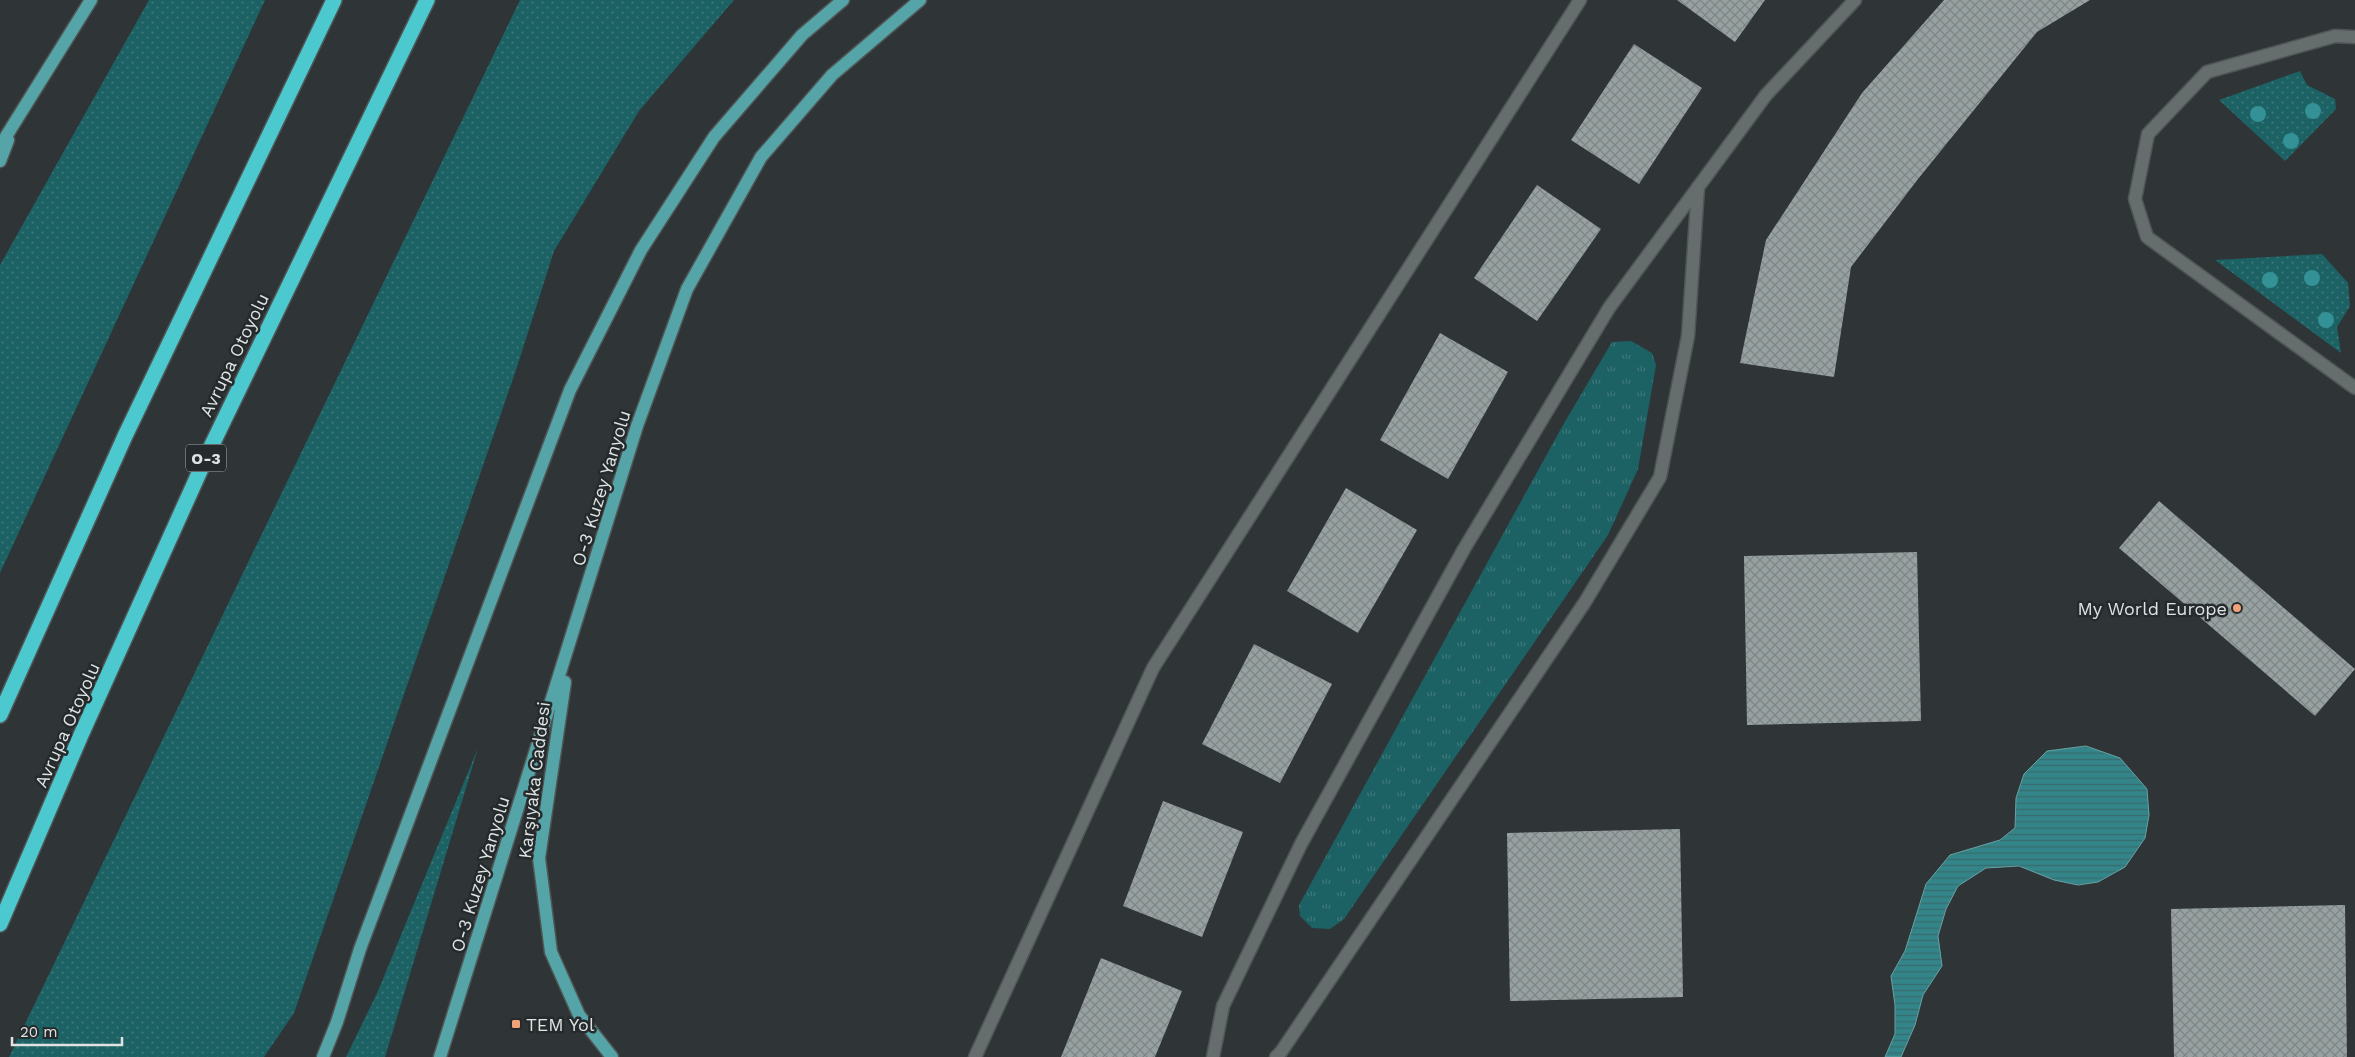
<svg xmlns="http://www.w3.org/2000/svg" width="2355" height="1057" viewBox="0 0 2355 1057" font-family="'Work Sans',sans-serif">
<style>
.grass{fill:url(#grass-dots)}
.park{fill:url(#park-tufts)}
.water{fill:url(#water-rules);stroke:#67a1a4}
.building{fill:url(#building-cross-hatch)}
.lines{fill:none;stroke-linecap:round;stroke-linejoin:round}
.minor-casing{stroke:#4f5455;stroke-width:15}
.major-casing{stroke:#4f5455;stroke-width:15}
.highway-casing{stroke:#4f5455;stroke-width:18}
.minor{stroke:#656d6d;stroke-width:12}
.major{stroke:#55a4a7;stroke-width:12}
.highway{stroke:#4bc9ce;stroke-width:15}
.tree{fill:#349195}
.poi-dot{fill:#f0a278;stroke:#252b2c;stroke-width:2}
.labels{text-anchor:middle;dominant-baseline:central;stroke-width:5;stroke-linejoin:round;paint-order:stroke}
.shield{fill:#252b2c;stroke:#a7acad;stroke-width:1}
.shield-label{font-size:16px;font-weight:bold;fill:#dfe3e4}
.street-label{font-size:18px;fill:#dfe3e4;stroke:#252b2c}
.poi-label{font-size:18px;fill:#dfe3e4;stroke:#252b2c;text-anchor:end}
</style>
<defs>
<pattern id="grass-dots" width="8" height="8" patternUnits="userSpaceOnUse" patternTransform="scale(1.25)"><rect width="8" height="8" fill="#1c6164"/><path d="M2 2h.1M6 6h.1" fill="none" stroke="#3d787a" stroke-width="1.8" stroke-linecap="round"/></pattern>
<pattern id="park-tufts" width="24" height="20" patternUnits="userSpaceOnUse" patternTransform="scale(1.25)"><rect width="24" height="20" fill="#1c6164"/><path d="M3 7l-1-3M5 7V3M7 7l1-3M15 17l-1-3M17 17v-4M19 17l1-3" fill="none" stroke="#3d787a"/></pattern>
<pattern id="water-rules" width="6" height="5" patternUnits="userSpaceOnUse" patternTransform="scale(1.25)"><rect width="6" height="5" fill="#338589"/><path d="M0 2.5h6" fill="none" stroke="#396b6d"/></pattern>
<pattern id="building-cross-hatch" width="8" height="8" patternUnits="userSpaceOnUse" patternTransform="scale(1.25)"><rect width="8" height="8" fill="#98a1a1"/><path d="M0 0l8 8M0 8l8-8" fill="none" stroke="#7e8585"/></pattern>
</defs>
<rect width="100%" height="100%" fill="#2f3536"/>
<g class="grass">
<path d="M149,0H265L0,573V265Z"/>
<path d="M520,0H734L639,111L554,251L516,370L294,1013L264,1057H9Z"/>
<path d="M2300,71L2307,85L2335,99L2336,109L2285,161L2219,100Z"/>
<path d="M2322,254L2348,283L2350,306L2337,327L2341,353L2215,260Z"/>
<path d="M478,748L385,1057H346L378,991Z"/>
</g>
<path class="park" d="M1631,341L1652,353L1656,365L1638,469L1608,535L1344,919L1330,929L1312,928L1300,916L1299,905L1563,425L1612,342Z"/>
<path class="water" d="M2086,746L2120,758L2147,789L2149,815L2145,838L2125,867L2098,882L2078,885L2054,880L2019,866L1986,868L1958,886L1946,909L1938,936L1942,966L1923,995L1915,1025L1901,1057H1885L1895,1034V1005L1891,976L1905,951L1926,884L1950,855L2000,840L2015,828L2016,798L2024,774L2047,751Z"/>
<g class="building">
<path d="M1677,0H1765L1735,42Z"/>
<path d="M1944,0H2090L2037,32L1918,179L1851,267L1834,377L1740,363L1766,240L1862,93Z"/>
<path d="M1634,44L1702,88L1639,184L1571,140Z"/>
<path d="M1537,185L1601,229L1537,321L1474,278Z"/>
<path d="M1440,333L1508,372L1448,479L1380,440Z"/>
<path d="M1346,488L1417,530L1358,633L1287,591Z"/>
<path d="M2159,501L2355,669L2315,716L2119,548Z"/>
<path d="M1917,552L1921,721L1747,725L1744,556Z"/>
<path d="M1254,644L1332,684L1280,783L1202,744Z"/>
<path d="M1163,801L1243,832L1202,937L1123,906Z"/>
<path d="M1680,829L1683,997L1510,1001L1507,833Z"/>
<path d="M2345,905L2347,1057H2174L2171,909Z"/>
<path d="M1101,958L1182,991L1155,1057H1061Z"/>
</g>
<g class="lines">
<g class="minor-casing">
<g id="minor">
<path d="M2355,37L2335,36L2207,72L2148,134L2135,199L2147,237L2355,388"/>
<path d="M975,1057L1153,668L1580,0"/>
<path d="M1213,1057L1223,1006L1301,844L1464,549L1609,308L1766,95L1855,0"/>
<path d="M1276,1057L1281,1052L1585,602L1660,477L1688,336L1698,187"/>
</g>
</g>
<g class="major-casing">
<g id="major">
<path d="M0,146L91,0"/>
<path d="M0,161L8,140"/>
<path d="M565,682L539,858L551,952L579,1015L612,1057"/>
<path d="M323,1057L337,1022L360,949L570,390L641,250L714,137L802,35L843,0"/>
<path d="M440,1057L637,426L687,289L761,157L832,75L920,0"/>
</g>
</g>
<g class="highway-casing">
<g id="highway">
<path d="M0,715L125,436L334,0"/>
<path d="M0,924L81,735L209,451L427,0"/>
</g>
</g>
<use href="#minor" class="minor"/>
<use href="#major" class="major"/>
<use href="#highway" class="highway"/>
</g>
<g class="tree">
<circle cx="2313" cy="111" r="8"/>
<circle cx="2258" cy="114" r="8"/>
<circle cx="2291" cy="141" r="8"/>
<circle cx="2312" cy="278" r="8"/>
<circle cx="2270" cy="280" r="8"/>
<circle cx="2326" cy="320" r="8"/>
</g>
<g class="poi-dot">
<circle cx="2237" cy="608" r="5"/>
<rect x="511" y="1019" width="10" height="10" rx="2.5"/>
</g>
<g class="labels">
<rect class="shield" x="186" y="444.5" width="40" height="27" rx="4"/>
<g class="shield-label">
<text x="206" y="458">O-3</text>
</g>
<g class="street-label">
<text transform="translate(234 355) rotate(-64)">Avrupa Otoyolu</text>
<text transform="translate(601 488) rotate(-73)">O-3 Kuzey Yanyolu</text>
<text transform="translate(67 725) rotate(-66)">Avrupa Otoyolu</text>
<text transform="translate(534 780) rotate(-83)">Karşıyaka Caddesi</text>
<text transform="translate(480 874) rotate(-73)">O-3 Kuzey Yanyolu</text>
</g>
<g class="poi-label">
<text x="2227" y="608">My World Europe</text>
<text x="526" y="1024" text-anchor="start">TEM Yol</text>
</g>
</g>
<path d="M12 1037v8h110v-8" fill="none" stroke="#dfe3e4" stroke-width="2.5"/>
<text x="20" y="1037" font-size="15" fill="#dfe3e4" stroke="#252b2c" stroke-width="4" paint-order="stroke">20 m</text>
</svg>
